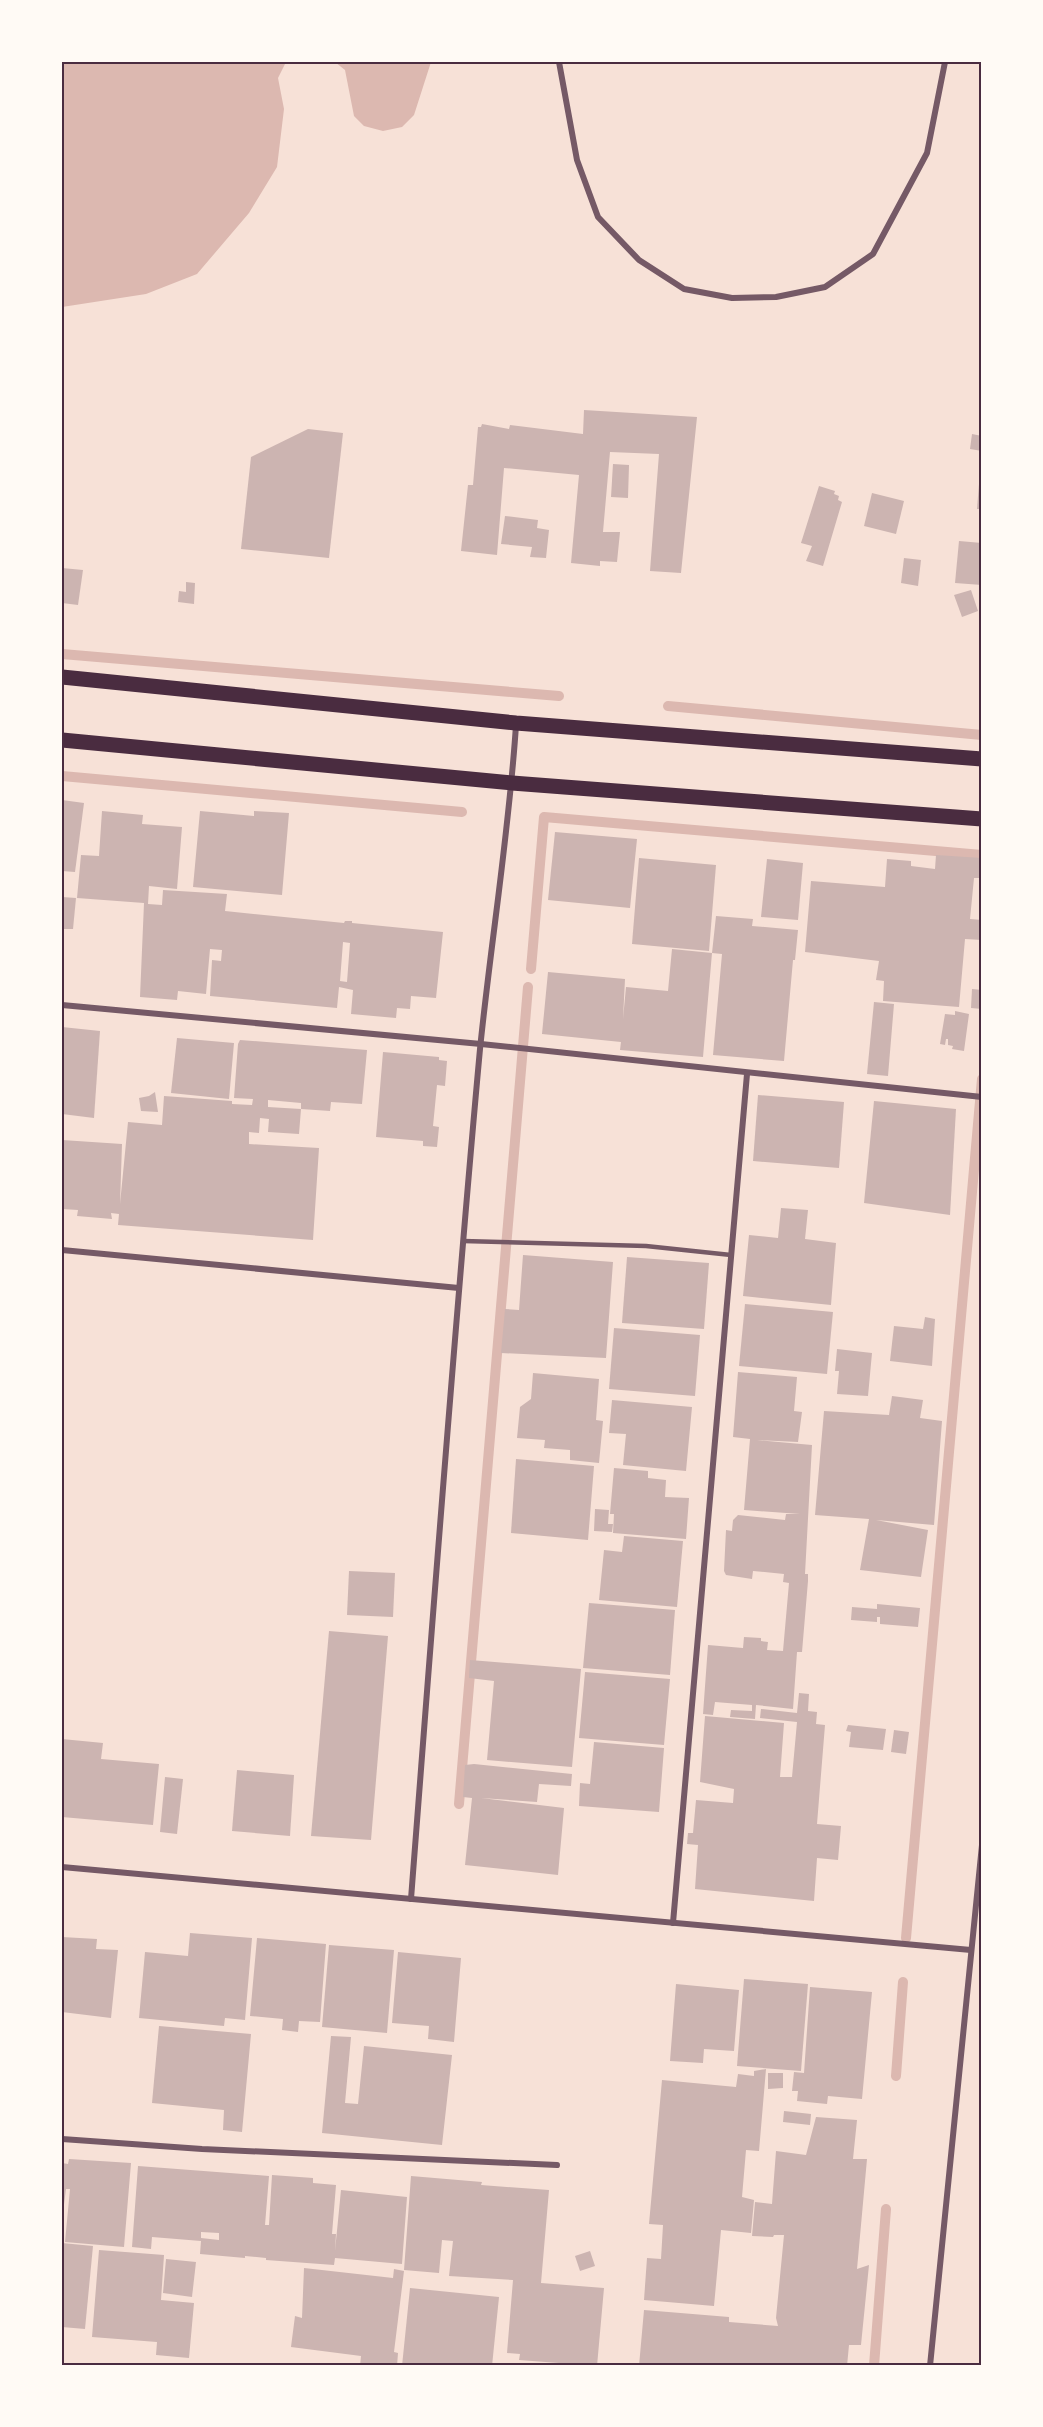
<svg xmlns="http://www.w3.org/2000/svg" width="1043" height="2427" viewBox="0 0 1043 2427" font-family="Jost,sans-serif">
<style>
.water{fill:#dcb8b0}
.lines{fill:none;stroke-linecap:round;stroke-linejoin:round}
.stream{stroke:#dcb8b0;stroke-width:10}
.building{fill:#ccb4b1;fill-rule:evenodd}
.service{stroke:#755966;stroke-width:4.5}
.minor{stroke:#755966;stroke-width:6}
.primary{stroke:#4a2c40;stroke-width:15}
.neatline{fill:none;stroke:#4a2c40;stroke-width:2}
</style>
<rect width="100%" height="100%" fill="#f7e1d7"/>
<g class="water">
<path d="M62,62H286L278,78L284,109L277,167L249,213L197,274L146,294L62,307Z"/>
<path d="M335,62H431L414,115L402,127L383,131L364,126L354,116L345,70Z"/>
</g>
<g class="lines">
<g class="stream">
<path d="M62,654L559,696"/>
<path d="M668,706L982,735"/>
<path d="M62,776L462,812"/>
<path d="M531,969L544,817L982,855"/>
<path d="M459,1804L528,987"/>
<path d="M906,1938L982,1079"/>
<path d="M896,2076L903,1982"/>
<path d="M874,2366L886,2209"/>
</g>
</g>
<g class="building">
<path d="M584,410L697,417L681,573L650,571L659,454L610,452L603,532H620L617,562L600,561V566L571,563L579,475L504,468L497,555L461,551L468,485H473L478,427H481L482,424L509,429L510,425L583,434Z"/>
<path d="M308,429L343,433L329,558L241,549L251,457Z"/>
<path d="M972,434L982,436V451L970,449Z"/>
<path d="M613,464L629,465L628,498L611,497Z"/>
<path d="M979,484H982V509H977Z"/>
<path d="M819,486L835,491L834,494L839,496L838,500L842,502L823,566L806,561L812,546L801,543Z"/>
<path d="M872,493L904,501L896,534L864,526Z"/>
<path d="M505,516L538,520L537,528L549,530L546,558L530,557L532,547L501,544Z"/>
<path d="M959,541L982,543V585L955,583Z"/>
<path d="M904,558L921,560L918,586L901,583Z"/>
<path d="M62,568L83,570L78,605L62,603Z"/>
<path d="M186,582L195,583L194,604L178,602L179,591L186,592Z"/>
<path d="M971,590L978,611L962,617L954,595Z"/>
<path d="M62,800L84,803L75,872L62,871Z"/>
<path d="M102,811L143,815L142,824L182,827L177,889L149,886L148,904L162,905L163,890L227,894L225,911L344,923L345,921H352V923L443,932L436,998L411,996L410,1009L397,1008L396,1018L351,1014L353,990L339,987L337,1008L210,996L212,960L221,961L222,950L210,949L206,994L178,991L177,1000L140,997L144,903L77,898L81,855L99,856ZM343,942L350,943L347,982L340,981Z"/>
<path d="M200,811L254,816V811L289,813L282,895L193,887Z"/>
<path d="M555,832L637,839L630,908L548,900Z"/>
<path d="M936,855L982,858V878H974L970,919L982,920V940L965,939L959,1007L883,1001L884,981L876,980L879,961L805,952L811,881L885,887L887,859L911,861V866L935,869Z"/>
<path d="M639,858L716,865L709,951L632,944Z"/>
<path d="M767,859L803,863L798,920L761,917Z"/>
<path d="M62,897L76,898L73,929H62Z"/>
<path d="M716,916L753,919L752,926L798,930L795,960H793L784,1061L713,1055L722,954L712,953Z"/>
<path d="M672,949L712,953L703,1057L620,1050L621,1042L542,1034L548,972L625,979L623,1019L626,987L668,991Z"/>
<path d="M972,989L982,990V1009L971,1008Z"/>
<path d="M874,1002L894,1004L888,1076L867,1074Z"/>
<path d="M955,1011L969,1014L964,1051L952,1049L953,1046L948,1045V1039H946L945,1045L940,1044L945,1014L955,1015Z"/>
<path d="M62,1027L100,1031L94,1118L62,1114Z"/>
<path d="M177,1038L234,1043L229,1099L171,1093Z"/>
<path d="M240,1040L367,1050L362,1104L331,1102L330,1111L301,1109V1103L268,1100V1107L301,1109L299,1134L268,1132L269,1119L260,1118L259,1133L249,1132V1144L319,1148L313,1240L118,1225L119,1214L111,1213L112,1219L77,1216L78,1210L62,1209V1140L122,1144L120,1204L128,1122L162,1125L164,1096L232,1101V1104L252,1105L253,1099L234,1098L238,1044Z"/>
<path d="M383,1052L439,1057V1060L447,1061L445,1086L437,1085L433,1126L439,1127L437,1147L423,1146V1141L376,1137Z"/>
<path d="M155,1092L158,1112L141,1111L139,1098L149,1096Z"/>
<path d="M758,1095L844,1102L839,1168L753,1161Z"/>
<path d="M874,1101L956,1109L950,1215L864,1203Z"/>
<path d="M781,1208L808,1210L805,1239L836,1243L831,1305L743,1296L749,1235L778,1238Z"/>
<path d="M523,1255L613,1262L606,1358L501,1353L505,1309L519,1310Z"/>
<path d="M627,1257L709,1263L704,1329L622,1323Z"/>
<path d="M745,1304L833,1312L827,1374L739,1366Z"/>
<path d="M925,1317L935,1319L932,1366L890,1361L894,1326L923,1329Z"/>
<path d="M614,1328L700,1335L695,1396L609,1389Z"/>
<path d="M837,1349L872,1353L868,1396L837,1394L839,1371H835Z"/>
<path d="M738,1372L797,1377L794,1411L802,1412L798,1442L757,1440L812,1445L805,1574H808V1581L802,1652H797L793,1709L756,1705L755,1719L730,1717L731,1710L752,1711V1705L715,1702L713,1715L703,1714L708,1645L743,1648L744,1637L761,1638V1641L768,1642L767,1650L783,1651L789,1583L783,1582L784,1574L753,1571L752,1579L726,1575L724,1571L726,1530L732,1531L733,1520L738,1515L785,1520L786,1514H800L744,1510L750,1439L733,1437Z"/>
<path d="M533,1373L599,1379L596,1420L603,1421L599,1463L570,1460V1450L544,1448L545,1440L517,1438L520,1407L531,1399Z"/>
<path d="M892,1396L923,1400L920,1418L942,1421L934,1525L876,1520L928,1530L921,1577L860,1570L869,1519L815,1515L824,1411L889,1415Z"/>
<path d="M612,1400L692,1407L686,1471L623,1465L626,1434L609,1433Z"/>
<path d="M516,1459L594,1466L588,1540L511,1533Z"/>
<path d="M614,1468L648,1471V1478L666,1480L665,1497L689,1498L686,1539L613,1533L614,1514H610Z"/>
<path d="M595,1509L609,1510L608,1524H613L612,1532L594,1531Z"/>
<path d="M624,1536L683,1541L677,1607L599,1600L604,1550L622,1552Z"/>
<path d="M349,1571L395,1573L393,1617L347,1615Z"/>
<path d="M589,1603L675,1610L670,1675L583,1668Z"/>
<path d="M877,1604L920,1608L918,1627L880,1624V1617H877V1622L851,1620L852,1607L877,1609Z"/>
<path d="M329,1631L388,1636L371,1840L311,1836Z"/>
<path d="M470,1660L581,1669L572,1767L487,1760L494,1681L469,1678Z"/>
<path d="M585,1672L670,1679L664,1745L579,1738Z"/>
<path d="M799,1693L809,1694L808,1711L817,1712L816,1724L825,1725L817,1824L841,1826L838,1860L817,1858L814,1901L695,1889L698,1845L687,1844L688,1833H693L696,1800L733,1803L734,1789L700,1782L705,1716L784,1723L780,1777H792L797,1722L760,1718L761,1709L797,1713Z"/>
<path d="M848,1725L886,1729L883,1750L849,1747L851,1732L846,1731Z"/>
<path d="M894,1730L909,1732L906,1754L891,1752Z"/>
<path d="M62,1739L103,1743L101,1759L159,1764L153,1825L62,1817Z"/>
<path d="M594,1742L664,1748L659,1812L579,1806L580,1783L590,1784Z"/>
<path d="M474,1764L572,1774L571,1786L539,1784L537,1802L481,1798L564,1808L558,1875L465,1865L472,1798L463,1797L465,1765Z"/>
<path d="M237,1770L294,1775L290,1836L232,1831Z"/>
<path d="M165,1777L183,1779L177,1834L160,1832Z"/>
<path d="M190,1933L252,1938L245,2020L225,2018L224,2026L139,2018L145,1952L188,1956Z"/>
<path d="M62,1937L97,1939L96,1949L118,1950L111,2018L62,2012Z"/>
<path d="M257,1938L326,1944L320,2022L299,2021L298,2032L282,2030L283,2019L250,2016Z"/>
<path d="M329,1945L394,1950L387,2033L322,2027Z"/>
<path d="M398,1952L461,1958L454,2042L428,2039L429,2026L392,2023Z"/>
<path d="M744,1979L808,1984L801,2071L737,2066Z"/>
<path d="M676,1984L739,1990L734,2051L704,2049L703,2063L670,2061Z"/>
<path d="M810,1987L872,1992L862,2099L828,2096L827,2104L797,2101L798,2091H792L794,2072L804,2073Z"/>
<path d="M159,2026L251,2034L242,2132L223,2130L224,2110L152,2103Z"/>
<path d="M331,2036L351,2037L345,2103L358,2104L364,2046L452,2055L442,2145L322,2133Z"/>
<path d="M766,2069L759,2151L746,2150L742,2197L754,2200L751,2233L721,2230L714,2306L644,2300L647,2258L661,2259L663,2225L649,2224L662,2080L736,2087L738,2074L754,2076V2071Z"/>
<path d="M768,2073H783V2088L768,2089Z"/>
<path d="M784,2111L811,2114L810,2125L783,2122Z"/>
<path d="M816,2117L857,2120L853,2159H867L857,2269L869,2265L861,2345H849L847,2366H639L644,2310L729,2317V2322L778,2326L776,2318L784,2235H774L773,2237L752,2236L755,2202L772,2204L776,2151L806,2155Z"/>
<path d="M69,2159L131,2163L124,2247L65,2242L70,2189H66L62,2220V2163L68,2164Z"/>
<path d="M138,2166L269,2176L265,2225H269L272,2175L313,2178V2183L336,2185L332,2234H336L335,2251L341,2190L407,2197L402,2264L335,2258L334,2265L266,2260V2258L245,2256V2258L200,2254L201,2241L152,2237L151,2249L132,2247ZM201,2232L219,2233V2240L201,2238Z"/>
<path d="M411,2176L482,2182L481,2185L549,2190L541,2283L604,2288L597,2366H559V2363L519,2360L520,2354L507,2353L513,2280L449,2276L453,2241L442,2240L439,2273L404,2270Z"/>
<path d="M62,2243L93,2246L85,2329L62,2327Z"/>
<path d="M99,2250L164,2255L161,2300L194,2303L189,2358L156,2355L157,2342L92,2337Z"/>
<path d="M590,2251L595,2266L580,2271L575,2256Z"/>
<path d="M166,2259L196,2262L192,2297L163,2293Z"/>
<path d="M304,2268L393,2278L394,2269L404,2271L394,2352L398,2353L397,2366H360L361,2356L291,2347L295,2316L302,2318Z"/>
<path d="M410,2288L499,2297L492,2366H402Z"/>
</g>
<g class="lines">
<path class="service" d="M463,1241L646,1246L731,1255"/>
<g class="minor">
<path d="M559,62L577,160L598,217L639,260L684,289L732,298L776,297L825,287L873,254L927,153L945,62"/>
<path d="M62,1005L481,1044L982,1097"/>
<path d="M62,1250L459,1288"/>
<path d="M62,1867L971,1950"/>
<path d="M411,1899C433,1615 454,1332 480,1049C491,941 509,833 516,725"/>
<path d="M673,1923L747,1074"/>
<path d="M62,2139L202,2149L557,2165"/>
<path d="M930,2366L982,1845"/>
</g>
<g class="primary">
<path d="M62,677L516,723L982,759"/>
<path d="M62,740L512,783L982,819"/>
</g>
</g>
<rect width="1043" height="2427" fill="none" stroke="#fffaf5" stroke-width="126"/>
<rect x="63" y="63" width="917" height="2301" class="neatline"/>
</svg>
